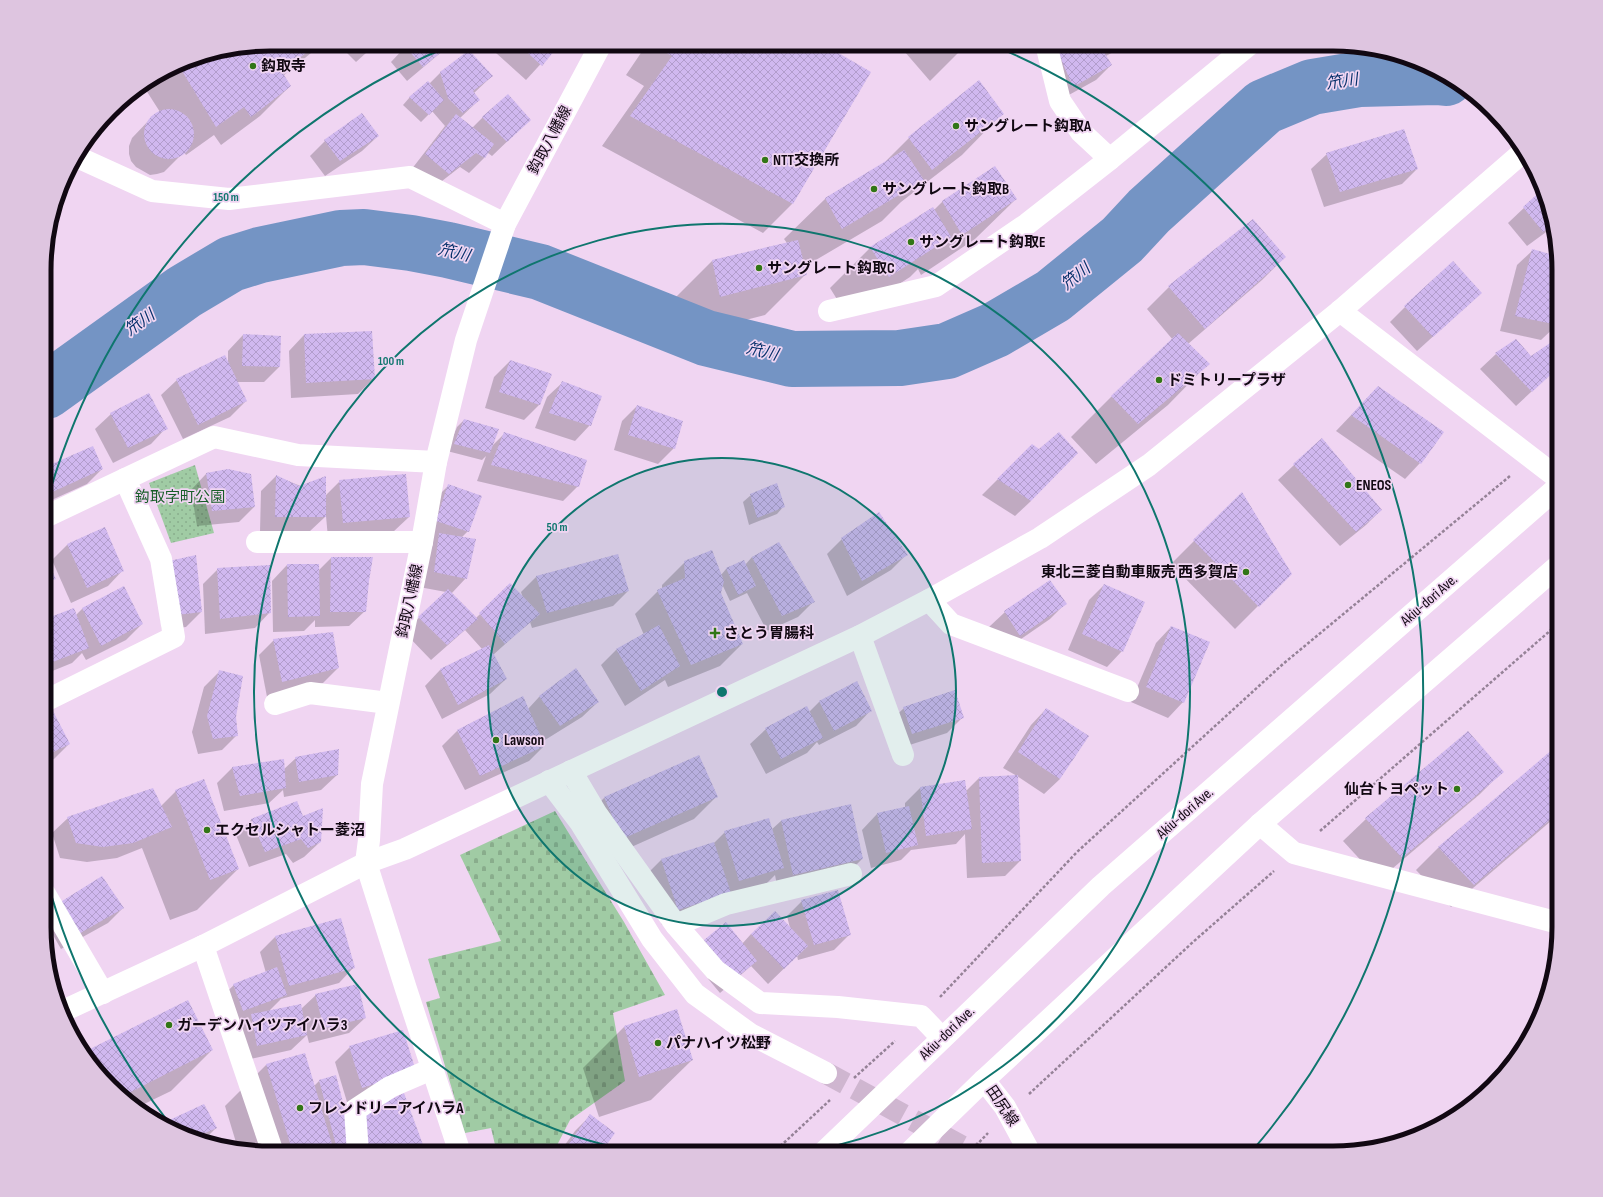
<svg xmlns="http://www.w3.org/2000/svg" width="1603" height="1197" viewBox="0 0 1603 1197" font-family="'Sofia Sans Condensed','Noto Sans JP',sans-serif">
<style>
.cemetery{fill:url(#cemetery-stones)}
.park{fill:url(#park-dots)}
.shadow{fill:#0003}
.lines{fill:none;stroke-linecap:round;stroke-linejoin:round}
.river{stroke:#7494c4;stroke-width:56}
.building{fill:url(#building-cross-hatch)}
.minor-tunnel{stroke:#cfb6d0;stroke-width:22;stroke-dasharray:22 11;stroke-linecap:butt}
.path{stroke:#958297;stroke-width:2.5;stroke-dasharray:3 2;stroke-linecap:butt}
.minor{stroke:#fff;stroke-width:22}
.highway{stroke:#fff;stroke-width:22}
.ring{fill:none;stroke:#0f766e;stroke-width:2}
.poi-dot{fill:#317616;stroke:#f0d5f2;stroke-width:1.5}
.labels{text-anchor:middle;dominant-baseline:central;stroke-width:3.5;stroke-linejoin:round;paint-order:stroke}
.poi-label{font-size:15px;font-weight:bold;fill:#110812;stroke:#f0d5f2;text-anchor:start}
.street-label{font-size:15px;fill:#110812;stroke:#f0d5f2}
.park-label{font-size:15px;fill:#175e28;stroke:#f0d5f2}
.water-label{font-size:16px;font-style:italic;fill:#06306a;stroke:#f0d5f2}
.rim{fill:none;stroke:#110812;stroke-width:5}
.centre{fill:#0f766e;stroke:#f0d5f2;stroke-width:2}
.ring-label{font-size:12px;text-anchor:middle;font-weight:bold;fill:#0f766e;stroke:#f0d5f2;stroke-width:3.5;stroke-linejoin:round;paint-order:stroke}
</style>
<defs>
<pattern id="cemetery-stones" width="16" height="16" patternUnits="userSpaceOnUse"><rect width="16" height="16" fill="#a0cba4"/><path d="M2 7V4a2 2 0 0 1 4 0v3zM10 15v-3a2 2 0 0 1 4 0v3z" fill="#89ad8c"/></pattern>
<pattern id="park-dots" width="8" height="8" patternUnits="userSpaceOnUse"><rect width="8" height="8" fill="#a0cba4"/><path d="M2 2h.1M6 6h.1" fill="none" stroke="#89ad8c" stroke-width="1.8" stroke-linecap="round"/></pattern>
<pattern id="building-cross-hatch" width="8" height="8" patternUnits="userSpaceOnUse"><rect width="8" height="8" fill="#d0b8ef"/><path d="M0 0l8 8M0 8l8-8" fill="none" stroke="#b29dcc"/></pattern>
</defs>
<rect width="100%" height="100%" fill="#f0d5f2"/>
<path class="cemetery" d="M555,811L624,922L665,995L613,1013L625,1081L570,1120L553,1153H497L491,1128L465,1133L426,1002L440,998L428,959L501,941L460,855Z"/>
<path class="park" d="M195,465L214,533L171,543L149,483Z"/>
<g class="shadow">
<path d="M270,44H322L283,76L290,86L260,116L221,145L214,135L186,155L184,152L164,172L157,174L150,175L136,167L131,161L129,154V146L132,138L153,116L160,112L144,87L197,56Z"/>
<path d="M338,44H376L356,62Z"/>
<path d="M451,44L407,81L391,62L406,46Z"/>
<path d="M503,44H559L526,80L496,53Z"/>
<path d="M647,44H821L792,204L763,233L602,146L644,86L626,75Z"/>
<path d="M898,44H967L930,81Z"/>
<path d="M1072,44H1128L1106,56L1111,65L1096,80L1058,101L1043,68Z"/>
<path d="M440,73L492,76L473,94L479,100L460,118L472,128L483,117L514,135L492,156L488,153L484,158L469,173L460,167L433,188L411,170L445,126L432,111L421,122L403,105L410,97L429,84Z"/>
<path d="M1002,114L962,155L901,202L882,221L804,267L805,275L765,315L680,337L671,302L712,261L787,243L784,239L825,199L882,165L909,138Z"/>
<path d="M378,136L362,151L325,176L310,156L325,141Z"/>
<path d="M1327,154L1417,169L1402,184L1324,207L1311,169Z"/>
<path d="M995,168L1016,199L975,239L921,275L918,269L910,277L848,317L830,288L870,248L932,208L934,210L942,202Z"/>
<path d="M1543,190L1551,212L1553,227L1527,246L1508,223Z"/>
<path d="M1533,250L1557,257L1559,270V317L1557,325L1541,340L1500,331L1517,265Z"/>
<path d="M1285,257L1262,280L1188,344L1208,364L1168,405L1096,464L1071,437L1111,397L1173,340L1147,309L1169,287Z"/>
<path d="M1481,293L1417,351L1390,322L1405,307Z"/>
<path d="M243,335L279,367L264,382H236L246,401L230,417L183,439L161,395L177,380L228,364V351Z"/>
<path d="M304,335L373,379L358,394L291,398L289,351Z"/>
<path d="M1516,340L1531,357L1559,366L1516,406L1480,369L1496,354Z"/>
<path d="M510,361L551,374L539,405L524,420L485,408L494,377Z"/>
<path d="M563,382L590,425L575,441L535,428L547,397Z"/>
<path d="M1378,387L1442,432L1420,463L1405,479L1336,431Z"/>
<path d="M637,406L674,448L658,464L614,450L622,421Z"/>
<path d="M111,414L166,428L151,444L113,463L95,429Z"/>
<path d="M464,420L492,446L505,433L578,486L563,501L477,481L486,456L482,460L447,451L457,427Z"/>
<path d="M1322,439L1381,510L1366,525L1340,546L1278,480Z"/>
<path d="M1032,445L1031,501L1015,516L982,495Z"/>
<path d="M45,469H102L87,484L45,503Z"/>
<path d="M228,470L254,507L239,522L197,526L191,490L206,474Z"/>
<path d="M276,476L325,496L340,481L409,517L393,532L328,538L326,516L309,532H260L261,491Z"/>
<path d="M449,485L468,531L461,538L466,578L451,594L476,618L510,585L523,598L521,592L537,576L628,591L613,606L532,628L530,622L493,655L506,679L490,694L442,719L425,686L440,670L482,649L465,630L431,660L404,632L446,592L419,587L433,501Z"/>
<path d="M1242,493L1290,574L1235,629L1171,564Z"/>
<path d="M751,495L784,506L777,514L749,525L743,502Z"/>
<path d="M104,528L123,570L108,586L71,603L52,560L67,545Z"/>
<path d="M842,539L906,555L891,570L847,596L827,554Z"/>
<path d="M779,544L813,602L798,617L767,631L747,593L730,601L722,584L720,593L742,644L720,666L668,687L665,680L625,706L601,665L616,650L644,635L635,614L658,591L662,589V585L685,562L721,575L726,569L743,562L745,565L752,557Z"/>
<path d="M45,558L55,578L45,588Z"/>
<path d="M331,558L365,611L349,626L315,627V620L304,631L273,632L272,581L287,565L318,571Z"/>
<path d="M218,569L270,612L255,628L205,634L203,584Z"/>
<path d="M155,578L201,612L186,627L162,630Z"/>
<path d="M1050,581L1065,604L1050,619L1005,650L989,627L1005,612Z"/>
<path d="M1104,585L1122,651L1107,667L1068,650L1089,600Z"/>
<path d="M83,608L142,624L126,640L86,660L82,653L72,663L45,674V620L75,616Z"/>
<path d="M1171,627L1183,702L1168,718L1131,702L1156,643Z"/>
<path d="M274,640L338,668L323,683L267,697L259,655Z"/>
<path d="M576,669L598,702L582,717L545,740L539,733L544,746L529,761L465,790L442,746L458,730L528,709L539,697Z"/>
<path d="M220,671L235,717L237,735L222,750L198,754L192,732L204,687Z"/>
<path d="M856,683L871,710L856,726L819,745L817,742L807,753L766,774L750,744L766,729L809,712L819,702Z"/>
<path d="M904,708L963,717L947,733L897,749L888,723Z"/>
<path d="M1046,709L1060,779L1044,794L1017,776L1020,861L1005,876L967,878L965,834L956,844L911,850L901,860L871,868L862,830L877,814L905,808V803L920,788L964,781L965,792L979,778L1017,776L1003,768L1031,725Z"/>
<path d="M53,712L69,744L54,759L45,763V715Z"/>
<path d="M1468,733L1502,772L1480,794L1379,880L1343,841L1366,819Z"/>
<path d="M1559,756V814L1451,907L1416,870L1439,847Z"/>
<path d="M296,758L337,775L321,790L284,797L283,790L269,803L224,811L217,783L232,768L283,770Z"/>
<path d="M176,791L238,869L197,910L170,920L142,848L117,858L87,862L60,858L52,833L68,818L161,806Z"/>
<path d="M717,796L694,819L600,861L582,821L604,798Z"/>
<path d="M850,805L862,859L847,874L778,890L775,875L767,883L662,925L646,875L661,860L713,844L725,832L771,830L781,821Z"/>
<path d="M302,817L320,842L304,857L293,863L286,854L249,867L236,835L252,819Z"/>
<path d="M802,901L850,934L834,950L798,960L797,956L768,984L751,966L720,993L689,956L704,940L742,944L751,934L790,928L787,916Z"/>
<path d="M59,904L123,908L108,923L61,949L45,921V919Z"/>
<path d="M340,919L354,967L339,983L281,999L268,1012L301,1009L316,995L365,1018L349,1033L309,1043L307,1035L291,1050L242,1061L236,1030L249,1018L228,1025L218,1000L234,985L266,973L260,952L275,937Z"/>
<path d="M188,1001L212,1050L171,1091L138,1107L121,1097L86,1052Z"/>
<path d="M676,1011L692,1060L651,1100L599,1117L583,1068L624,1027Z"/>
<path d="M350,1047L399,1086L347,1102L335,1062Z"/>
<path d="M304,1054L314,1086L319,1081L349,1129L425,1153H255L238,1149L225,1106L266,1065Z"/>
<path d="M204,1105L216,1128L204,1140L184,1136L164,1124Z"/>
<path d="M590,1116L600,1153H559L575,1131Z"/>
</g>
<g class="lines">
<path class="river" d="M46,391L184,292L231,264L260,255L341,238L364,237L411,243L448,250L540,272L706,338L792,359L900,358L947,351L995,330L1053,296L1122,240L1149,211L1264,107L1312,87L1360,79L1436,77L1446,78"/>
</g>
<g class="building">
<path d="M270,44H317L282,72L291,86L251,117L244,107L216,127L179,66L197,56Z"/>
<path d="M407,44H451L423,67L405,46Z"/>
<path d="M518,44H560L542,66Z"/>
<path d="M655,44H823L871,72L793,204L630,116L672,56L654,46Z"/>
<path d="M1070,44H1099L1112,65L1073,87L1058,52Z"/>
<path d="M1105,44H1115L1107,49Z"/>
<path d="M469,50L493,76L473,91L480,100L463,113L448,98L440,72Z"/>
<path d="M979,80L1004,114L932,170L908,137Z"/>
<path d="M428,81L444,100L429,115L409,97Z"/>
<path d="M508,94L531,120L507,142L482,117Z"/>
<circle cx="169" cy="134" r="25"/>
<path d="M362,113L379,136L340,161L324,140Z"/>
<path d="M456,114L494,144L485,158L476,153L449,174L425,154Z"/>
<path d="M1404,129L1418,169L1340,192L1326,153Z"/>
<path d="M904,150L924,180L842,229L825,198Z"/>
<path d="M995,166L1017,199L962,235L942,201Z"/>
<path d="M1543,189L1551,212L1553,224L1543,232L1523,207Z"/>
<path d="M933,207L951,237L889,277L870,247Z"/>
<path d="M1253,219L1286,257L1205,329L1168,286Z"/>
<path d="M798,240L807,275L720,297L712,260Z"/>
<path d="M1532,249L1557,256L1559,270V320L1558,325L1515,316Z"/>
<path d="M1453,261L1482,293L1433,337L1404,306Z"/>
<path d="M372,331L375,379L306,383L304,334Z"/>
<path d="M1178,333L1210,364L1138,424L1111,396Z"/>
<path d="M243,334L281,336L280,367L242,366Z"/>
<path d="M1516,339L1531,356L1550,343L1559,352V367L1532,392L1495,353Z"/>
<path d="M225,355L247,401L198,425L176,379Z"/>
<path d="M510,360L552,374L540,405L499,392Z"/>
<path d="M562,381L602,396L591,426L549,413Z"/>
<path d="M1378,386L1444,432L1421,464L1351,415Z"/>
<path d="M149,393L168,429L128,448L110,413Z"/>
<path d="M637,405L683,421L675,449L628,435Z"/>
<path d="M464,419L499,429L490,453L454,444Z"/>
<path d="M504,432L587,460L579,487L491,465Z"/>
<path d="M1059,432L1078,453L1031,501L997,479L1032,444L1039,449Z"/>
<path d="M1322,438L1382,510L1356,532L1293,464Z"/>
<path d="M93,446L103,469L50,493L45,482V467Z"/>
<path d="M228,469L251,474L255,507L212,511L206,473Z"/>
<path d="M406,474L410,517L343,523L339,480Z"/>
<path d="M276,475L299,486L326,476V517H275Z"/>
<path d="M777,483L785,507L757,518L750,494Z"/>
<path d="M448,484L482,496L469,532L436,521Z"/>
<path d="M1242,492L1292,574L1259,607L1193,540Z"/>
<path d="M879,512L908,555L862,581L841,538Z"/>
<path d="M105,527L124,571L87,588L67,544Z"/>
<path d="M439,533L476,539L467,579L434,572Z"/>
<path d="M779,542L815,602L782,616L752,557Z"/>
<path d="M712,550L724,581L721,593L743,644L691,665L657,590L685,578L684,561Z"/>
<path d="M618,554L629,591L547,613L536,576Z"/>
<path d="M196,555L202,612L177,615L169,561Z"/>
<path d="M45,556L56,579L45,583Z"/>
<path d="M331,557H373L369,581L366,612H330Z"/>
<path d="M744,560L756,586L738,595L726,568Z"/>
<path d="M287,564H319L320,616L288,617Z"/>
<path d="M270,565L271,613L220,619L217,568Z"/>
<path d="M1050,580L1067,604L1020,636L1004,611Z"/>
<path d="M510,583L540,614L505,644L479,613Z"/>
<path d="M1104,584L1145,602L1123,652L1082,634Z"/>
<path d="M124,586L143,624L101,646L82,608Z"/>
<path d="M448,589L478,619L447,645L418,617Z"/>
<path d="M74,608L89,648L45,665V619Z"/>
<path d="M659,625L680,666L641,691L616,649Z"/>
<path d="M1171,626L1210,642L1184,703L1146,687Z"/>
<path d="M333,632L339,668L282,682L273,639Z"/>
<path d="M489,645L507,679L458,705L440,669Z"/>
<path d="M576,668L599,702L560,726L539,696Z"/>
<path d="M219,670L243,676L236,717L238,736L213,739L207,716Z"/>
<path d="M857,681L872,711L834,731L819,701Z"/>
<path d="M955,690L964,718L912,734L903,707Z"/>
<path d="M523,696L545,746L480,776L457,730Z"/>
<path d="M807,706L823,738L781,759L765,728Z"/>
<path d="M1046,708L1089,736L1060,779L1018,752Z"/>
<path d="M53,711L70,744L45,756V714Z"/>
<path d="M1468,731L1504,772L1402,858L1365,818Z"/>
<path d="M339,749L338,775L299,782L295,757Z"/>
<path d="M1553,749L1559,755V812L1474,885L1438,847Z"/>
<path d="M699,755L718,797L622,839L604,797Z"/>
<path d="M284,759L286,788L240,796L232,767Z"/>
<path d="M1018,775L1021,861L982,863L979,777Z"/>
<path d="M204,779L239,869L210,880L175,790Z"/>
<path d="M965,780L972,829L926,836L920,787Z"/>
<path d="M153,788L172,827L133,843L103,847L76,843L67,817Z"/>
<path d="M297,801L303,816L323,808L321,842L308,848L301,839L265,852L251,819Z"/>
<path d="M851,804L863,859L793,875L781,820Z"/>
<path d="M909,806L918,845L886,853L877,813Z"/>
<path d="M769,818L784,868L739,881L724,831Z"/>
<path d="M714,842L731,893L678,910L661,859Z"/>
<path d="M102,876L124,908L77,935L59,903Z"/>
<path d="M838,890L851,935L814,945L801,900Z"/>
<path d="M775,911L808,946L784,969L751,934Z"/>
<path d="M341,918L355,968L289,986L275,936Z"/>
<path d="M726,922L757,961L735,979L704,940Z"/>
<path d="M277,967L287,995L243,1011L233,984Z"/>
<path d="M358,984L366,1018L324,1028L315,994Z"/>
<path d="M188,1000L213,1050L121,1097L86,1051Z"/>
<path d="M301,1004L307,1035L257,1046L251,1014Z"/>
<path d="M677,1009L693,1060L639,1077L624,1026Z"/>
<path d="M403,1030L416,1071L362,1088L349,1046Z"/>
<path d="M305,1053L334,1151L330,1153H293L266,1064Z"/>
<path d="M336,1075L355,1149L342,1153H338L319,1080Z"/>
<path d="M404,1093L426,1153H367L363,1113Z"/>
<path d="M204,1104L217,1128L193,1138L184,1136L163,1123Z"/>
<path d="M590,1114L615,1133L601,1153H562Z"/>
</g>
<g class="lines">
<path class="minor-tunnel" d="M826,1073L974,1153"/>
<g class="path">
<path d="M1320,831L1559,623"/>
<path d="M940,997L1077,852L1283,664L1510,476"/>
<path d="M854,1078L895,1041"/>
<path d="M1029,1094L1193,942L1274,871"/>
<path d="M773,1153L830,1100"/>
<path d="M969,1153L988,1133"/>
</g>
<g class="minor">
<path d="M75,156L152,191L229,199L410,177L505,224"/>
<path d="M1110,159L1250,44"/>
<path d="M829,311L936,286L1027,224L1110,159L1081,132L1060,101L1046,44"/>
<path d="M1340,311L1559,479"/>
<path d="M45,517L214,437L298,455L436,462"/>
<path d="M257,542H422"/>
<path d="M929,600L951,624L1128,691"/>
<path d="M860,636L903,755"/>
<path d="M45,701L174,637L161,559L125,479"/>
<path d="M275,704L310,693L388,703"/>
<path d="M571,771L596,813L676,925L715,970L760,1003L838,1007L921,1016L942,1038"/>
<path d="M549,781L580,822L652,939L695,994L750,1034L826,1073"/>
<path d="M1260,824L1294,853L1559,923"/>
<path d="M45,894L103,993"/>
<path d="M676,925L726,904L851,874"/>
<path d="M203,946L273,1153"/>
<path d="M63,1011L203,946L366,863L405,849L860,636L929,600L1040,538L1149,465L1340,311L1522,153"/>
<path d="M984,1080L1005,1107L1030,1153"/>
<path d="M358,1153L355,1110L390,1087L432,1069"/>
<path d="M460,1153L406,989L366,863L369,840L372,784L422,542L436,462L466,340L505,224L601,44"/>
</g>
<g class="highway">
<path d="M823,1153L1101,886L1559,486"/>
<path d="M909,1153L984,1080L1260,824L1559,565"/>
</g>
</g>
<circle cx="722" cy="692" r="234" fill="#0f766e" fill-opacity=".12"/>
<g class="ring">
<circle cx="722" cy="692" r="234"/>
<path d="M637 1152A468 468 0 1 1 807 1152"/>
<path d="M173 1128A701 701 0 0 1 45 873M46 505A701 701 0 0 1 454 44M990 44A701 701 0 0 1 1251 1152"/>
</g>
<g class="poi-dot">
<circle cx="253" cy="66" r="4"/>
<circle cx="956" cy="126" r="4"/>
<circle cx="765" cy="160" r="4"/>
<circle cx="874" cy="189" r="4"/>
<circle cx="911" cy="242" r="4"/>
<circle cx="759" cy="268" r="4"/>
<circle cx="1159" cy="380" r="4"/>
<circle cx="1348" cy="485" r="4"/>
<circle cx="1246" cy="572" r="4"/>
<path d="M713 627h4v4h4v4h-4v4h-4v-4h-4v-4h4z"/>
<circle cx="496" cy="740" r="4"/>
<circle cx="1457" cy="789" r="4"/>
<circle cx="207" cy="830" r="4"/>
<circle cx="169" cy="1025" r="4"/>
<circle cx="658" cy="1043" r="4"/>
<circle cx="300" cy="1108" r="4"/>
</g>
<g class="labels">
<g class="poi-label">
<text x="261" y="66">鈎取寺</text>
<text x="964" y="126">サングレート鈎取A</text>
<text x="773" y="160">NTT交換所</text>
<text x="882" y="189">サングレート鈎取B</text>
<text x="919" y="242">サングレート鈎取E</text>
<text x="767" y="268">サングレート鈎取C</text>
<text x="1167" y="380">ドミトリープラザ</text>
<text x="1356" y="485">ENEOS</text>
<text x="1238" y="572" text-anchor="end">東北三菱自動車販売 西多賀店</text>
<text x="724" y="633">さとう胃腸科</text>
<text x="504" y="740">Lawson</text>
<text x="1449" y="789" text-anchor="end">仙台トヨペット</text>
<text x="215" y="830">エクセルシャトー菱沼</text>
<text x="177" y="1025">ガーデンハイツアイハラ3</text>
<text x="666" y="1043">パナハイツ松野</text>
<text x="308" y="1108">フレンドリーアイハラA</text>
</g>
<g class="street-label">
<text transform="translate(550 140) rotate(-62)">鈎取八幡線</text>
<text transform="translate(1429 600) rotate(-41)">Akiu-dori Ave.</text>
<text transform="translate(410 601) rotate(-78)">鈎取八幡線</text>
<text transform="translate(1185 813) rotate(-41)">Akiu-dori Ave.</text>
<text transform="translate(947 1033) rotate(-44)">Akiu-dori Ave.</text>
<text transform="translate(1002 1106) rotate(56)">田尻線</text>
</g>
<g class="park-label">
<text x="180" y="497">鈎取字町公園</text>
</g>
<g class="water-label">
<text transform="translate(1342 82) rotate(-8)">笊川</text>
<text transform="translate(454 253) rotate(13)">笊川</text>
<text transform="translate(1076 277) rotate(-39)">笊川</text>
<text transform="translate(140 323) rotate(-36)">笊川</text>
<text transform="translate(762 352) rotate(14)">笊川</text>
</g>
</g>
<path d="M0 0H1603V1197H0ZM270 51H1333A219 219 0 0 1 1552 270V927A219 219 0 0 1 1333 1146H270A219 219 0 0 1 51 927V270A219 219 0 0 1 270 51Z" fill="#dec5e0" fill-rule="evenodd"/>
<path class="rim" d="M270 51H1333A219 219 0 0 1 1552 270V927A219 219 0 0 1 1333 1146H270A219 219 0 0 1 51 927V270A219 219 0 0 1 270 51Z"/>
<circle cx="722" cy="692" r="6" class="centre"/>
<g class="ring-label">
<text x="226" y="201">150 m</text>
<text x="391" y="365">100 m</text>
<text x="557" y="531">50 m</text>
</g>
</svg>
